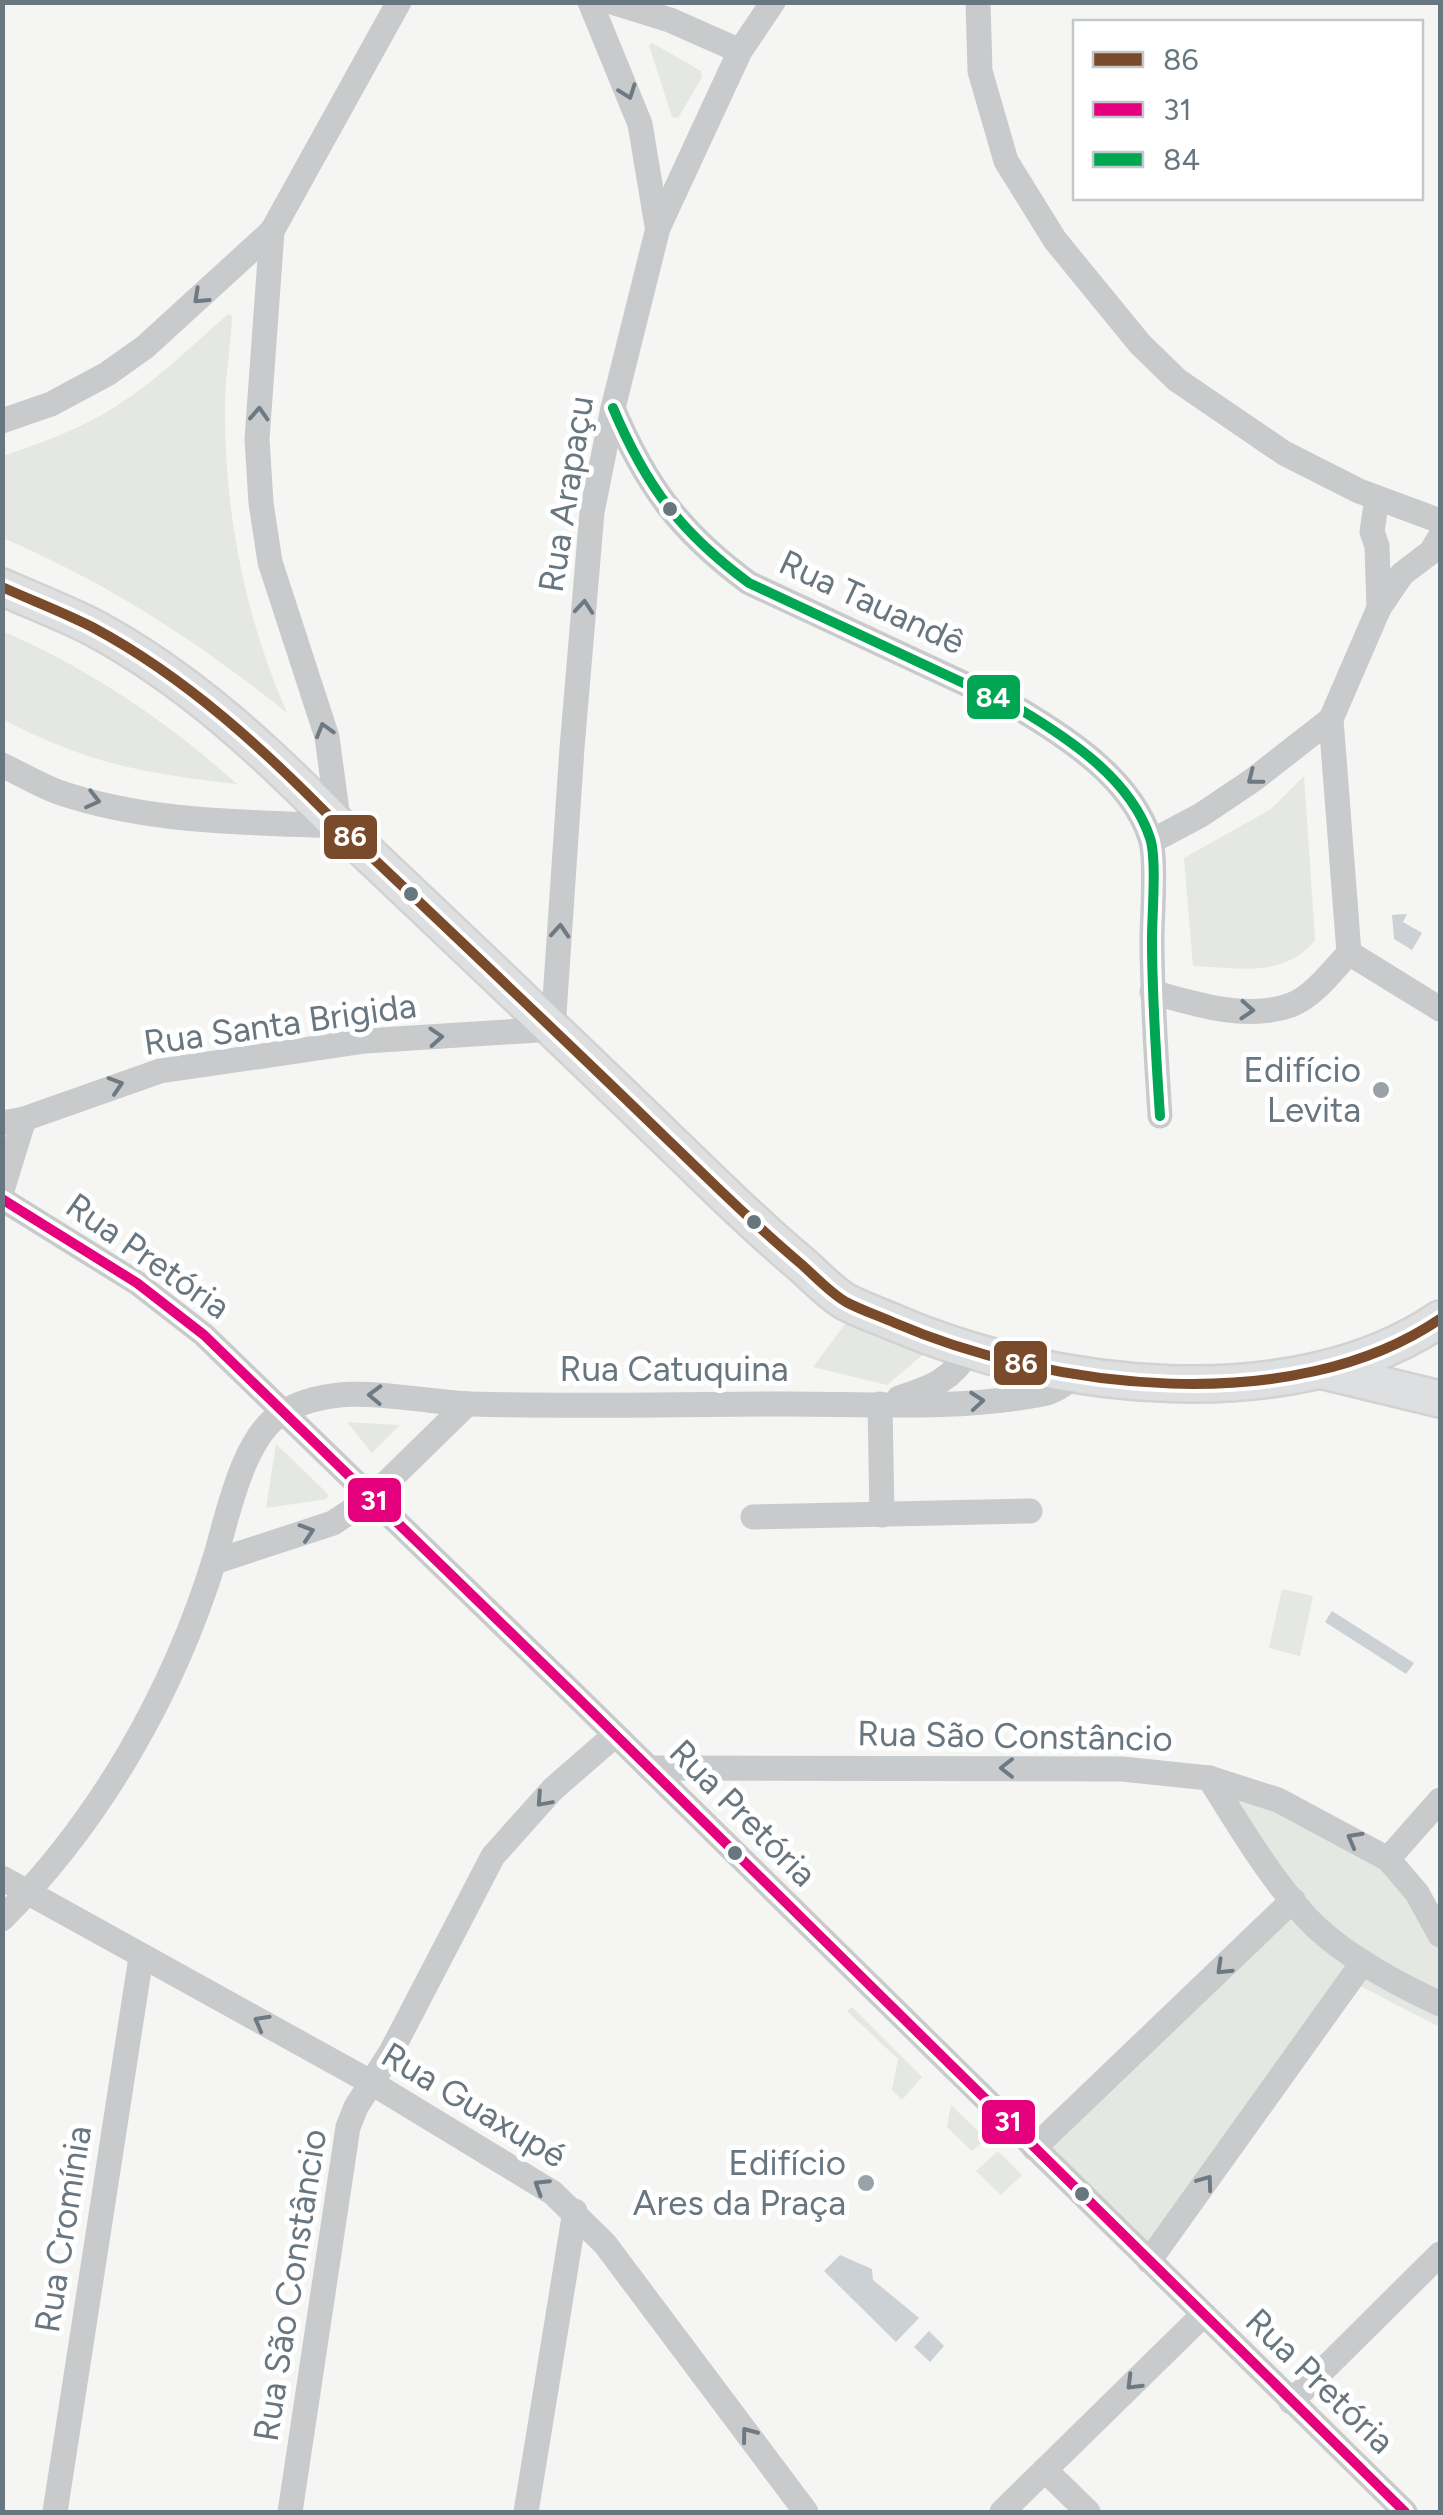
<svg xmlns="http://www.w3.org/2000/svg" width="1443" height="2515" viewBox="0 0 1443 2515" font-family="Figtree,sans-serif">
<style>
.green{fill:#e4e7e2}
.water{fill:#cbd1d4}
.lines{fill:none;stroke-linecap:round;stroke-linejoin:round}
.secondary-casing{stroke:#d2d2d2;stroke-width:40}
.street{stroke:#c9cacb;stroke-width:25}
.secondary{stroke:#dedfe0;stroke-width:35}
.bus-1-casing{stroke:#fff;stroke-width:18}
.bus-2-casing{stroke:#fff;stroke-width:18}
.bus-3-casing{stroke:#fff;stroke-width:18}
.bus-1{stroke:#7a4b2a;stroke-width:10}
.bus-2{stroke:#e5007d;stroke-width:10}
.bus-3{stroke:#00a651;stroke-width:10}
.oneway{stroke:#6d7a84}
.bus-dot{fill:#687680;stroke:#fff;stroke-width:4}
.poi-dot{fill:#99a2a9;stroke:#fff;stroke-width:4}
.labels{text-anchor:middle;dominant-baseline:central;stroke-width:10;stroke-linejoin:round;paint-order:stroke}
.street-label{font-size:35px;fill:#687680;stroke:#fff}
.poi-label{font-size:35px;fill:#687680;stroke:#fff;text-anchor:end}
.line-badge{stroke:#fff;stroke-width:4}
.badge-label{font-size:28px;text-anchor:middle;font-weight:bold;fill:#fff}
</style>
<rect width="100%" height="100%" fill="#f5f5f4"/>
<g class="green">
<path d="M652,43L701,71L702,77L678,118L672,117L649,45Z"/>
<path d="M228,314L232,316C231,346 225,376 225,407C224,511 245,617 287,713C199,642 106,582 3,538V456C41,443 84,428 118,405C158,379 192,346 228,314Z"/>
<path d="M2,631C87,667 169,723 237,784C145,774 85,763 3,719Z"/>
<path d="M1304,776L1315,940C1286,978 1236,968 1193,966L1184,858L1271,809Z"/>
<path d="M849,1319L926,1352L887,1385L813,1367Z"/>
<path d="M347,1422L400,1425L372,1453Z"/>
<path d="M276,1444L328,1494L327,1499L266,1508Z"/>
<path d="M1282,1589L1313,1596L1300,1656L1269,1648Z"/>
<path d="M1216,1784L1375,1855L1440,1946V1999L1310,1916Z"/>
<path d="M1288,1905L1356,1963L1148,2248L1046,2146Z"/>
<path d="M1364,1971L1440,2009V2027L1358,1985Z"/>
<path d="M852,2007L922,2077L902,2100L892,2090L898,2059L847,2011Z"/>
<path d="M951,2105L986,2139L972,2151L947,2127Z"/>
<path d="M998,2151L1022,2175L1001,2195L976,2171Z"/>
</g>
<g class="water">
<path d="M1407,914L1403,922L1422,933L1412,950L1394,939L1392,915Z"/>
<path d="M1332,1611L1414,1663L1406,1674L1325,1622Z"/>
<path d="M840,2255L872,2269L873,2280L919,2318L896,2342L824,2271Z"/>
<path d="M929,2331L944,2346L930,2362L914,2347Z"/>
</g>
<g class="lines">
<g class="secondary-casing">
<g id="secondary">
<path d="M2,587C33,601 65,613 94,628C187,678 266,751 339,826C449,930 559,1034 667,1139C711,1181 753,1224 800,1263C814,1275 829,1292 846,1302C861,1310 879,1316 895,1323C1051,1390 1293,1419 1440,1319"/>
<path d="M1324,1371L1440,1399"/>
</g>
</g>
<g class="street">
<path d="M590,2L640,124L657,226"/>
<path d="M612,2L670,20L740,51"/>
<path d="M978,2L980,71L1006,161L1055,240L1140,344L1177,380L1284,453L1359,491L1440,521"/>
<path d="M613,408C646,486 680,532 749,583L1021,710C1071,740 1131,780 1150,838C1157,858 1152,915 1152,939C1152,998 1156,1057 1160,1116"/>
<path d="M2,421L51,404L107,374L145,347L272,231L399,2"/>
<path d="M1377,498L1372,532L1377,546L1379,608"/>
<path d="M2,765C21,774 39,785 58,792C148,823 246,822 339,826L327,737L270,562L261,503L257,439L272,231"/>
<path d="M1152,841L1201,815L1253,780L1331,719"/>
<path d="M1349,953L1440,1009"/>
<path d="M1152,992C1193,1004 1248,1021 1291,1005C1314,996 1332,971 1349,953L1331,719L1379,608L1402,574L1431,552L1440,537"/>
<path d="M2,1123L24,1119L160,1071L365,1041L553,1029L572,748L592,512L613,408L658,228L740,51L773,2"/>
<path d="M2,1190L24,1119"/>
<path d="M2,1199L137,1283L204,1335L577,1697L1405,2512"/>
<path d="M899,1398C930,1388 953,1380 969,1350"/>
<path d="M880,1404L882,1515"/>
<path d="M753,1517L1030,1511"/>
<path d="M214,1562L333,1523L372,1497L467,1404"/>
<path d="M649,1768L1122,1769L1209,1778L1278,1800L1388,1859L1417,1893L1440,1935"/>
<path d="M1209,1778C1239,1825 1268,1875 1306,1917C1340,1954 1395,1983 1440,2004"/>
<path d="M1388,1859L1440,1800"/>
<path d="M2,1878L372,2083L553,2193L605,2244L806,2512"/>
<path d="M2,1919C101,1820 174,1691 215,1558C228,1515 243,1434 285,1411C343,1379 410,1402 471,1404C576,1407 682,1404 788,1404C870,1404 955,1410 1037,1395C1053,1393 1064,1385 1076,1375"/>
<path d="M1034,2148L1293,1900"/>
<path d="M1149,2261L1363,1962"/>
<path d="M1291,2402L1440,2254"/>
<path d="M1045,2470L1088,2512"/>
<path d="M55,2512L141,1957"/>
<path d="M290,2512L348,2127L356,2107L391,2052L493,1856L553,1789L615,1735"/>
<path d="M526,2512L575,2211"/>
<path d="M1002,2512L1203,2315"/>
</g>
<use href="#secondary" class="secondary"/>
<g class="bus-1-casing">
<path id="bus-1" d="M2,587C33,601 65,613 94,628C187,678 266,751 339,826C449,930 559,1034 667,1139C711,1181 753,1224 800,1263C814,1275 829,1292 846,1302C861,1310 879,1316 895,1323C1051,1390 1293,1419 1440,1319"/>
</g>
<g class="bus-2-casing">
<path id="bus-2" d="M2,1199L137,1283L204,1335L577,1697L1405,2512"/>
</g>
<g class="bus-3-casing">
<path id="bus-3" d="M613,408C646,486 680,532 749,583L1021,710C1071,740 1131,780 1150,838C1157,858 1152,915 1152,939C1152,998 1156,1057 1160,1116"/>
</g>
<use href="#bus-1" class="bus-1"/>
<use href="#bus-2" class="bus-2"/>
<use href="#bus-3" class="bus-3"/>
</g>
<defs><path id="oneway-chevron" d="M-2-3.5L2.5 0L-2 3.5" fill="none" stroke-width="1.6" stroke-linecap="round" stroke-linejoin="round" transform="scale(2.5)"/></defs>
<g class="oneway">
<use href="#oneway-chevron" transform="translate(628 92) rotate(70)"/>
<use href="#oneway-chevron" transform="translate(200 297) rotate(137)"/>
<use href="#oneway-chevron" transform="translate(259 414) rotate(-87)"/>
<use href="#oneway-chevron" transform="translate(584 607) rotate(-85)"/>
<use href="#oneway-chevron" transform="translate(324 730) rotate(-106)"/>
<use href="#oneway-chevron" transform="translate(1254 778) rotate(142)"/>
<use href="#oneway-chevron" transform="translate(93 800) rotate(14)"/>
<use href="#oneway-chevron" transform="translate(560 931) rotate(-86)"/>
<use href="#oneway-chevron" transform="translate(1247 1010) rotate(4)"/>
<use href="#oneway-chevron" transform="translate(436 1037) rotate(-4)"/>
<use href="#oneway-chevron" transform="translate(116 1085) rotate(-18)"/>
<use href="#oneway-chevron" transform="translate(375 1395) rotate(-178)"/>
<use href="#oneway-chevron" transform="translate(977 1401) rotate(-5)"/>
<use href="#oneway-chevron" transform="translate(307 1532) rotate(-18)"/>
<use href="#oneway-chevron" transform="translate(1007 1768) rotate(-180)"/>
<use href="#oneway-chevron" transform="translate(543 1800) rotate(132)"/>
<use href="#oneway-chevron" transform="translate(1354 1839) rotate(-151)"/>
<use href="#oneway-chevron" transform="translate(1223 1968) rotate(136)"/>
<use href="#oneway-chevron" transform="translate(261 2022) rotate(-151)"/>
<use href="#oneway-chevron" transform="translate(1206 2182) rotate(-54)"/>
<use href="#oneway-chevron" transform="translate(541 2186) rotate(-148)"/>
<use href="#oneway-chevron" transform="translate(1133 2383) rotate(135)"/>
<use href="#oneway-chevron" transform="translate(748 2434) rotate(-127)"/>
</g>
<g class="bus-dot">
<circle cx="670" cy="509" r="9"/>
<circle cx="411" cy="894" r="9"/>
<circle cx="754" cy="1222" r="9"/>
<circle cx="735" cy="1853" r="9"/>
<circle cx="1082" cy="2194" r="9"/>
</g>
<g class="poi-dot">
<circle cx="1381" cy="1090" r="10"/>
<circle cx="866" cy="2183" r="10"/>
</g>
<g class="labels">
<g class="street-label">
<text transform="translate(566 494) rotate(-81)">Rua Arapaçu</text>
<text transform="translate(872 602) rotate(25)">Rua Tauandê</text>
<text transform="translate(280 1024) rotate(-8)">Rua Santa Brigida</text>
<text transform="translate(148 1256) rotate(35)">Rua Pretória</text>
<text x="674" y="1369">Rua Catuquina</text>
<text transform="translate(1015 1736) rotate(1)">Rua São Constâncio</text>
<text transform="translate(743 1813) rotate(45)">Rua Pretória</text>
<text transform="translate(474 2105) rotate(31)">Rua Guaxupé</text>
<text transform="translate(63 2229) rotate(-81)">Rua Cromínia</text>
<text transform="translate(290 2285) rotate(-81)">Rua São Constâncio</text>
<text transform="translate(1320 2381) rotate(44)">Rua Pretória</text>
</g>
<g class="poi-label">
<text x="1361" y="1070">Edifício<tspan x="1361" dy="40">Levita</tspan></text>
<text x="846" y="2163">Edifício<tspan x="846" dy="40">Ares da Praça</tspan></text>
</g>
</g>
<g class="line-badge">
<rect x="965" y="673" width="57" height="48" rx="10" fill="#00a651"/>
<rect x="322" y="813" width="57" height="48" rx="10" fill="#7a4b2a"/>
<rect x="992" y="1339" width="57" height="48" rx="10" fill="#7a4b2a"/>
<rect x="346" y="1476" width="57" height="48" rx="10" fill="#e5007d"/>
<rect x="980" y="2098" width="57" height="48" rx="10" fill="#e5007d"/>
</g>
<g class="badge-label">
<text x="993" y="707">84</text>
<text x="350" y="846">86</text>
<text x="1021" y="1373">86</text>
<text x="374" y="1510">31</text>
<text x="1008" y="2131">31</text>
</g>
<rect width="1443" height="2515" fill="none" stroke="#687680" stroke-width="10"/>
<rect x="1073" y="20" width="350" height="180" fill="#ffffff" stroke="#c3c8cc" stroke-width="2.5"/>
<rect x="1093" y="52" width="50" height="15" fill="#7a4b2a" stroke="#c3c8cc" stroke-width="2.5"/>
<text x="1163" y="70" font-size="30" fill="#687680">86</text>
<rect x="1093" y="102" width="50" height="15" fill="#e5007d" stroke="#c3c8cc" stroke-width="2.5"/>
<text x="1163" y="120" font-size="30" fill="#687680">31</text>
<rect x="1093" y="152" width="50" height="15" fill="#00a651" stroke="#c3c8cc" stroke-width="2.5"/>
<text x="1163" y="170" font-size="30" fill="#687680">84</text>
</svg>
